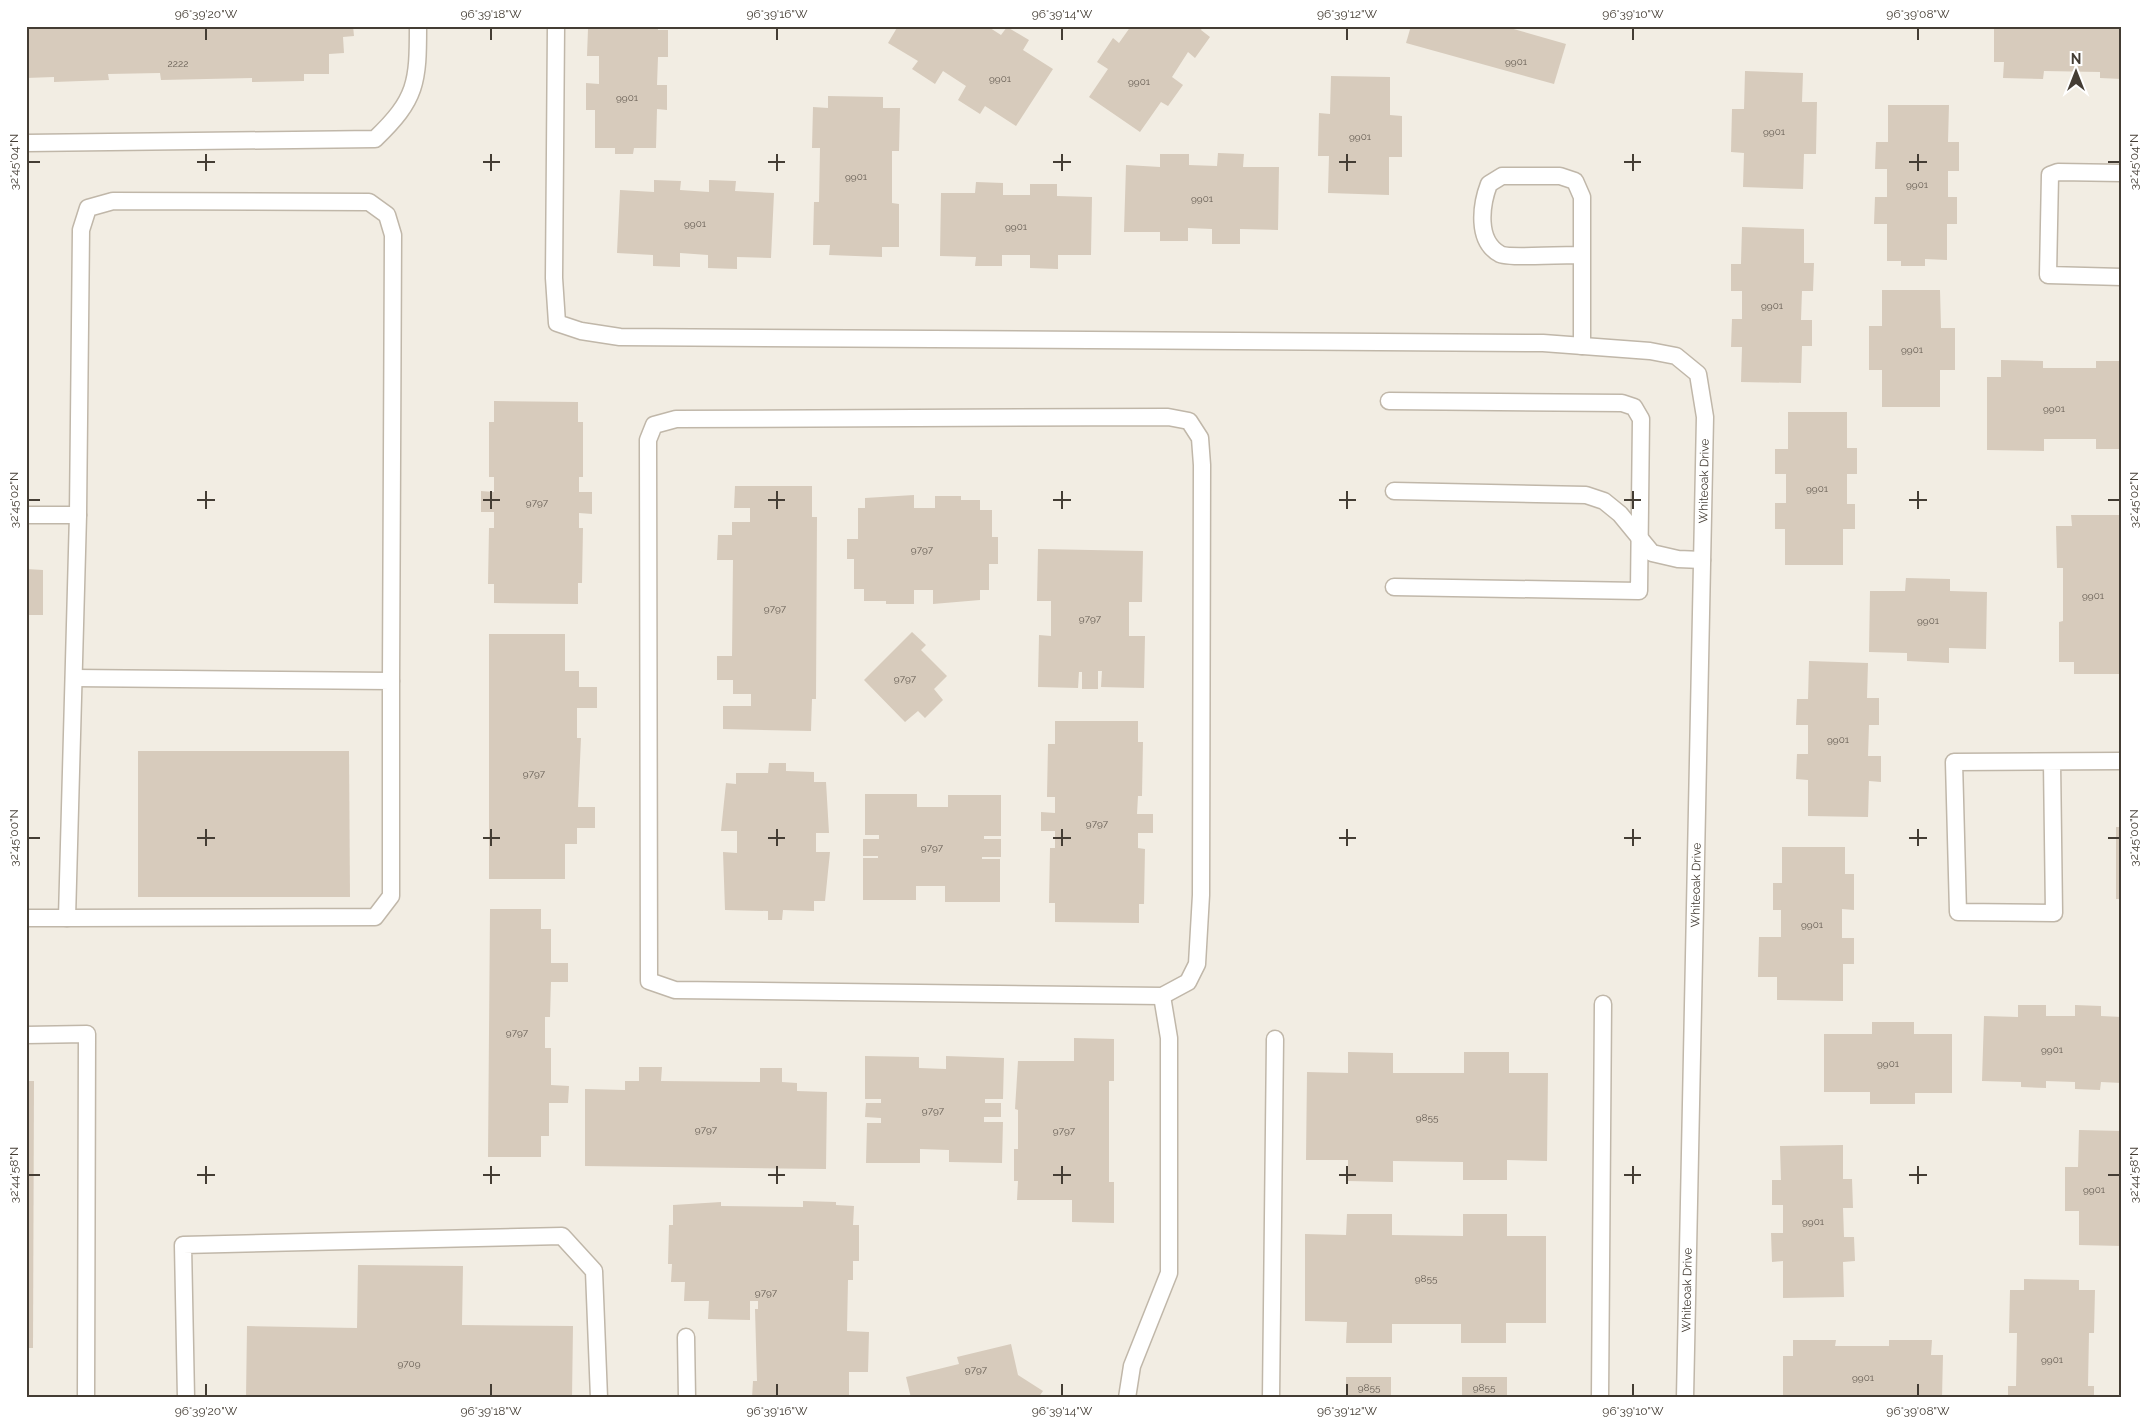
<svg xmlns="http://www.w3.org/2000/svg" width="2148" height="1424" viewBox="0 0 2148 1424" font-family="Raleway,sans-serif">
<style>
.building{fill:#d7cbbc}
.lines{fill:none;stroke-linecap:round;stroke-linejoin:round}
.service-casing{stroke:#c0b7a9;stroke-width:19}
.service{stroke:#fff;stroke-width:16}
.ticks{fill:none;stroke:#443d34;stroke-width:2}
.labels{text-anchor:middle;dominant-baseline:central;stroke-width:4;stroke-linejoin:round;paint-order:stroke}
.number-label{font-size:10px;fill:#696056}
.street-label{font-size:12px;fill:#443d34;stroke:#fff}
.neatline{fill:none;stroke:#443d34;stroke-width:2}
.ticks-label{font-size:12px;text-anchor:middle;fill:#443d34}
</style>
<rect width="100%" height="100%" fill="#f2ede3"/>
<g class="building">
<path d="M26,26H353L354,36L343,37L344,53L329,54V74H304V81L252,82V78L161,80L160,73L108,74L109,80L54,82V77L26,78Z"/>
<path d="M598,26H658V30H668V57H658L657,85H667V110L657,109L656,148H634L633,154H615V148H595V110H586V83L599,84V56H587L588,29H598Z"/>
<path d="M898,26H987L1001,35L1007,27L1029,40L1023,50L1053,69L1016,126L985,106L980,114L958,100L966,86L943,71L935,84L912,69L918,61L888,43Z"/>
<path d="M1131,26H1203L1201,30L1210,37L1195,58L1188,52L1172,77L1183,85L1168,106L1161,102L1140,132L1089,97L1108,69L1097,62L1113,38L1119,43Z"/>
<path d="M1411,26H1503L1566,44L1554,84L1406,43Z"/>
<path d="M1994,26H2122V79L2100,78V72L2044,71L2043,79L2003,78L2004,62H1994Z"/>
<path d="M1745,71L1803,73L1802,102H1817L1816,154H1804L1803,189L1743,187L1744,153L1731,152L1732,109H1744Z"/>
<path d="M1331,76L1390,77V115L1402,116V157H1389V195L1328,193L1329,156H1318L1319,113L1330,114Z"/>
<path d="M828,96L883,97V108H900L899,151H892V203L899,204V247H882V257L829,255L830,245H813L814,202H819L820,148H812L813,107L828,108Z"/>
<path d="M1888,105H1949L1948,142H1959V171H1948V197H1957V224H1947V260L1925,259V266H1901V261H1887V224H1874L1875,197H1887V169H1875L1876,142H1888Z"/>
<path d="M1218,153L1244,154L1243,167H1279L1278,230L1240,229V244H1212V229L1188,228V241H1160V232H1124L1126,165L1160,167V154H1189V165L1217,166Z"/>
<path d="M654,180L681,181L680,190L709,192V180L736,181L735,191L774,193L771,258L737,257V269L708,268V255L680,253V267L653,266V255L617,253L620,190L654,192Z"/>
<path d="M976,182L1003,183V195H1030V184H1057V196L1092,197L1091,255H1058V269L1030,268V255H1002V266H975L976,257L940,256L941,193H975Z"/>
<path d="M1742,227L1804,229V263H1814L1813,291H1802L1801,320H1812V346H1802L1801,383L1741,382L1742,347H1731L1732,319H1742V291H1731V264H1741Z"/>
<path d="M1882,290H1940L1941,328H1955V370H1940V407H1882V370H1869V326H1882Z"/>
<path d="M2001,360L2043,361V368H2096V361H2122V449H2096V439H2044V451L1987,450V377H2001Z"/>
<path d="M494,401L578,402V422H583V477H579V492H592V514L579,513V528H583L582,583H578V604L494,603V584H488L489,528H494V512H481V491L494,492V477H489V422H494Z"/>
<path d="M1788,412H1847V448H1857V474H1847V504H1855V529H1843V565H1785V529H1775V503H1786V474H1775V449H1788Z"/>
<path d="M735,486H812V517H817L816,699H812L811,731L723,729V706H751V694H733V680H717V656H732L733,560H717L718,535H732V522H750V508H734Z"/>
<path d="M914,495V508H935V496H961V500H980V510H992V537H998V564H989V590H980V600L933,604V590H914V604H886V601H864V589H854V559H847V539H858V508H865V498Z"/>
<path d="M2071,515H2122V674H2074V662H2059V622L2063,621V568H2057L2056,526H2072Z"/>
<path d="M1038,549L1143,551L1142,602H1129V636H1145L1144,688L1101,687L1102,671H1098V689H1082V672H1079L1078,688L1038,687L1039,635L1051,636V601H1037Z"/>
<path d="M26,569L43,570V615H29V864H26Z"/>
<path d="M1906,578L1950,579V591L1987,592L1986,649L1949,648V663L1907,661V653L1869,652L1870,591H1905Z"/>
<path d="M912,632L926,645L921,650L947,676L934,689L943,700L925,718L918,711L905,722L864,680Z"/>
<path d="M489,634H565V671H579V687H597V708H577V738H581L578,807H595V828H577V844H565V879H489Z"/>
<path d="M1809,661L1868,663L1867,698H1879V725H1869L1868,756H1881V782L1869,781L1868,817L1808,816V780L1796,779L1797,754H1808V725H1796L1797,699H1808Z"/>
<path d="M1055,721H1138V742H1143L1142,796H1138L1137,814H1153V833H1138V848L1145,849L1144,904H1139V923L1055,922V903H1049L1050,848H1055V831H1041V812L1055,813V797H1047L1048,744H1055Z"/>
<path d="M138,751H349L350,897H138Z"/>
<path d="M769,763H786V771L814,772V782H826L829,833H816V852H830L825,901H814V911L783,910L782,920H768V911L725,910L723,852L737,853V831H721L726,783L736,784V773H768Z"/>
<path d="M865,794H917V807H948V795H1001V836H984V839H1001V857H982V859H1000V902H945V886H916V900H863V858H878V856H863V839H879V835H865Z"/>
<rect x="2116" y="827" width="6" height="72"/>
<path d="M1782,847H1845V874H1854V910L1842,909V938H1854V964H1843V1001L1777,1000V977H1758L1759,937H1781V910H1773V883H1782Z"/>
<path d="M490,909H541V929H551V963H568V982H551L550,1017H545V1048H551V1085L569,1086L568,1103H549V1136H541V1157H488Z"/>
<path d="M2018,1005H2046V1016H2075V1005L2101,1006V1016L2122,1017V1083L2101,1082L2100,1090L2075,1089V1082L2046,1081V1088L2021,1087V1082L1982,1081L1984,1016L2018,1017Z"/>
<path d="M1872,1022H1914V1034H1952V1093H1915V1104H1870V1092H1824V1034H1872Z"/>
<path d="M1074,1038L1114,1039V1081H1109V1182H1114V1223L1072,1222V1200H1017L1018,1181H1014V1149H1018V1110L1015,1109L1018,1061H1074Z"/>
<path d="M1348,1052L1393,1053V1073H1464V1052H1509V1073H1548L1547,1161L1507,1160V1180H1463V1162L1393,1161V1182L1348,1181V1160H1306L1307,1072L1348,1073Z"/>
<path d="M865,1056L919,1057V1068L946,1069V1056L1004,1058L1003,1099H985V1103H1001V1117H984V1122H1003L1002,1163L949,1162V1150L920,1149V1163H866L867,1123H881V1118L865,1117L866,1103H881V1099H865Z"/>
<path d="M639,1067H662L661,1081L760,1082V1068H782V1082L797,1083V1091L827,1092L826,1169L585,1166V1089L625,1090V1081H639Z"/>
<path d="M26,1081H34L33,1348H26Z"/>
<path d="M2079,1130L2122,1131V1246L2079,1245V1211H2065V1167H2078Z"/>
<path d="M1843,1145V1179H1852L1853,1208H1843L1844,1237H1854L1855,1261L1843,1262L1844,1297L1783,1298V1261L1772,1262L1771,1233H1783V1205H1772V1180H1781L1780,1146Z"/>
<path d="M803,1201L836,1202V1205L854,1206L853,1225H859V1261H853V1280H848L847,1331L869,1332L868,1372H849V1398H752L753,1381H757L755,1309H758V1301H750V1320L708,1319L709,1301H684L685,1282H671L672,1264H668L669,1225H673V1205L721,1202V1206L803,1207Z"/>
<path d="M1347,1214H1392V1235L1463,1236V1214H1507V1236H1546V1323H1506V1343H1461V1324H1392V1343H1346L1347,1322L1305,1321V1234L1346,1235Z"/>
<path d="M358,1265L463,1266L462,1325L573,1326L572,1398H246L247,1326L357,1328Z"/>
<path d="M2024,1279L2079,1280V1290H2095L2094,1333H2089L2088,1386H2094V1398H2008V1386H2016L2017,1333H2009L2010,1290H2024Z"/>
<path d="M1793,1340H1836L1835,1346H1889V1340H1932L1931,1355H1943L1942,1398H1783V1356H1793Z"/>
<path d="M1011,1344L1018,1375L1043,1391L1038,1398H911L906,1377L959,1364L957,1357Z"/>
<rect x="1346" y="1377" width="45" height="21"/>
<rect x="1462" y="1377" width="45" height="21"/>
</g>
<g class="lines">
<g class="service-casing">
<g id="service">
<path d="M556,26L554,278L557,323L581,331L620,337L1543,343L1650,351L1676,356L1698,374L1705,417L1685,1398"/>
<path d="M26,143L375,139C417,99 418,82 418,26"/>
<path d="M2122,173L2058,172L2050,175L2048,275L2122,277"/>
<path d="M1582,255C1569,255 1506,258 1500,254C1476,241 1481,205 1489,184L1502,176H1560L1575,181L1582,197V346"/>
<path d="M1389,401L1622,403L1634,407L1641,419L1639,591L1394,587"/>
<path d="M1168,417L1189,421L1200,438L1202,465L1201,895L1197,964L1188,982L1162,996L675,990L649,981L648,440L654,425L676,419Z"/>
<path d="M1394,491L1586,495L1604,501L1620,514L1652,553L1678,559L1702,560"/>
<path d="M26,515H78L67,918H26"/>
<path d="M78,515L81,230L88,208L113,201L369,202L387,215L393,235L391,681"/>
<path d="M2052,762L2054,913L1958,912L1954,762L2122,761"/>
<path d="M67,918L375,917L391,896V681L74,678"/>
<path d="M26,1035L87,1034L86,1398"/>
<path d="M686,1337L687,1398"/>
<path d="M186,1398L183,1245L562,1236L594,1271L599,1398"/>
<path d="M1127,1398L1132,1366L1169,1273V1038L1162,996"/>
<path d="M1271,1398L1275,1039"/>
<path d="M1600,1398L1603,1004"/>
</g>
</g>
<use href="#service" class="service"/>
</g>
<path class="ticks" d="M206,28V40M491,28V40M777,28V40M1062,28V40M1347,28V40M1633,28V40M1918,28V40M206,154V171M491,154V171M777,154V171M1062,154V171M1347,154V171M1633,154V171M1918,154V171M28,162H40M197,162H215M483,162H500M768,162H785M1053,162H1071M1339,162H1356M1624,162H1641M1909,162H1927M2108,162H2120M206,491V509M491,491V509M777,491V509M1062,491V509M1347,491V509M1633,491V509M1918,491V509M28,500H40M197,500H215M483,500H500M768,500H785M1053,500H1071M1339,500H1356M1624,500H1641M1909,500H1927M2108,500H2120M206,829V846M491,829V846M777,829V846M1062,829V846M1347,829V846M1633,829V846M1918,829V846M28,838H40M197,838H215M483,838H500M768,838H785M1053,838H1071M1339,838H1356M1624,838H1641M1909,838H1927M2108,838H2120M206,1166V1184M491,1166V1184M777,1166V1184M1062,1166V1184M1347,1166V1184M1633,1166V1184M1918,1166V1184M28,1175H40M197,1175H215M483,1175H500M768,1175H785M1053,1175H1071M1339,1175H1356M1624,1175H1641M1909,1175H1927M2108,1175H2120M206,1384V1396M491,1384V1396M777,1384V1396M1062,1384V1396M1347,1384V1396M1633,1384V1396M1918,1384V1396"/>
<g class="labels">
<g class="number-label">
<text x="1516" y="61">9901</text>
<text x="178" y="63">2222</text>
<text x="1000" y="78">9901</text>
<text x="1139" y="81">9901</text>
<text x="627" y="97">9901</text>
<text x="1774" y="131">9901</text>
<text x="1360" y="136">9901</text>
<text x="856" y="176">9901</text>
<text x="1917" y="184">9901</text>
<text x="1202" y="198">9901</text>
<text x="695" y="223">9901</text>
<text x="1016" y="226">9901</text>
<text x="1772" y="305">9901</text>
<text x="1912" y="349">9901</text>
<text x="2054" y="408">9901</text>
<text x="1817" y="488">9901</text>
<text x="537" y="502">9797</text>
<text x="922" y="549">9797</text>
<text x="2093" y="595">9901</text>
<text x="775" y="608">9797</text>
<text x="1090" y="618">9797</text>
<text x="1928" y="620">9901</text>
<text x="905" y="678">9797</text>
<text x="1838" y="739">9901</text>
<text x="534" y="773">9797</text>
<text x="1097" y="823">9797</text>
<text x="932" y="847">9797</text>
<text x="1812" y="924">9901</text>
<text x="517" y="1032">9797</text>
<text x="2052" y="1049">9901</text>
<text x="1888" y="1063">9901</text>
<text x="933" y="1110">9797</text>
<text x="1427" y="1117">9855</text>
<text x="706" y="1129">9797</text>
<text x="1064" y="1130">9797</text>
<text x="2094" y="1189">9901</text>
<text x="1813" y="1221">9901</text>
<text x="1426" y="1278">9855</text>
<text x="766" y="1292">9797</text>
<text x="2052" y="1359">9901</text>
<text x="409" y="1363">9709</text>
<text x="976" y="1369">9797</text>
<text x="1863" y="1377">9901</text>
<text x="1369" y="1387">9855</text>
<text x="1484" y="1387">9855</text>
</g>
<g class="street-label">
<text transform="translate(1704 481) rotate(-89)">Whiteoak Drive</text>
<text transform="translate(1696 885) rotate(-89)">Whiteoak Drive</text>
<text transform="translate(1687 1290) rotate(-89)">Whiteoak Drive</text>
</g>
</g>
<rect width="2148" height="1424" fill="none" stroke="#ffffff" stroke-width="55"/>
<g transform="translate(2076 72)" stroke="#ffffff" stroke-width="4" paint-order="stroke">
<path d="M0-4L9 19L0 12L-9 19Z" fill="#443d34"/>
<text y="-8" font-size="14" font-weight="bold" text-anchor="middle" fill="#443d34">N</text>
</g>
<rect x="28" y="28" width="2092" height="1368" class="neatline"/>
<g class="ticks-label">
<text x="206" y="18">96°39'20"W</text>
<text x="491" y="18">96°39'18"W</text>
<text x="777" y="18">96°39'16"W</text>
<text x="1062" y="18">96°39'14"W</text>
<text x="1347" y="18">96°39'12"W</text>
<text x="1633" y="18">96°39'10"W</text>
<text x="1918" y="18">96°39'08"W</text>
<text transform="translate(14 162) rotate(-90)" y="4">32°45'04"N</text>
<text transform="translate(2134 162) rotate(-90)" y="4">32°45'04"N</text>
<text transform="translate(14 500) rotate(-90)" y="4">32°45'02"N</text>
<text transform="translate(2134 500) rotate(-90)" y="4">32°45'02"N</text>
<text transform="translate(14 838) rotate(-90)" y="4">32°45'00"N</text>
<text transform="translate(2134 838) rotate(-90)" y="4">32°45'00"N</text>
<text transform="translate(14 1175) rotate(-90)" y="4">32°44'58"N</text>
<text transform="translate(2134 1175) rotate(-90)" y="4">32°44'58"N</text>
<text x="206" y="1415">96°39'20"W</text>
<text x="491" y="1415">96°39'18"W</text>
<text x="777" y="1415">96°39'16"W</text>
<text x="1062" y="1415">96°39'14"W</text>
<text x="1347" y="1415">96°39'12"W</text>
<text x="1633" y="1415">96°39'10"W</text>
<text x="1918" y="1415">96°39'08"W</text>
</g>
</svg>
